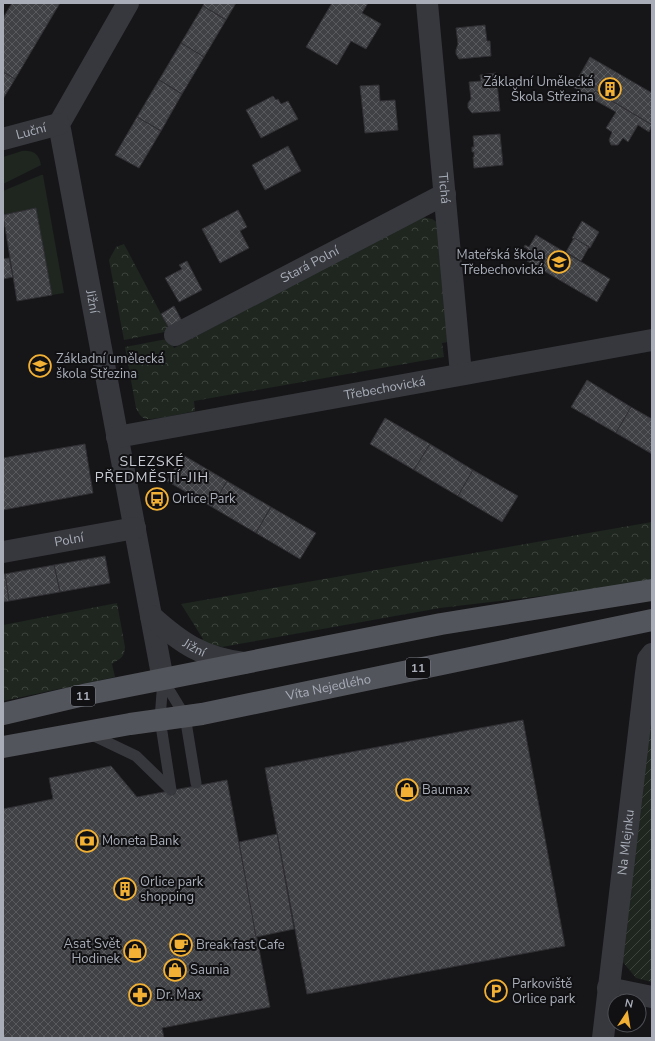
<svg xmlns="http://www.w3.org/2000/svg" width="655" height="1041" viewBox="0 0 655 1041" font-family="'Nunito Sans',sans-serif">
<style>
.grass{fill:#1e261f}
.forest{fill:url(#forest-crowns)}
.garden{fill:url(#garden-furrows)}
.building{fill:url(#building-cross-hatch);stroke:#303034}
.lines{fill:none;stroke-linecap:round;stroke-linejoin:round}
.service{stroke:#37383d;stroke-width:11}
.minor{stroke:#37383d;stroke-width:22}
.primary{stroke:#53555c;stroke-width:22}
.labels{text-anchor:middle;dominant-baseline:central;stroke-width:4;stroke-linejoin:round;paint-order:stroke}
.shield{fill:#111113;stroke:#7b7e86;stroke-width:1}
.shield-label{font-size:12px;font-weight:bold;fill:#a8adb8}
.poi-label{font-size:13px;fill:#a8adb8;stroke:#111113;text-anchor:start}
.street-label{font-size:13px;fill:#a8adb8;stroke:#111113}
.neighbourhood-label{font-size:14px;letter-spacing:1px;fill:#c9ccd4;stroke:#111113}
</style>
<defs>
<pattern id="forest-crowns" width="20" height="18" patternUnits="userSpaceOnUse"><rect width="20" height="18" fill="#1e261f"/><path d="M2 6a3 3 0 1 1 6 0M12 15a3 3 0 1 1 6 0" fill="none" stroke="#3c433d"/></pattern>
<pattern id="garden-furrows" width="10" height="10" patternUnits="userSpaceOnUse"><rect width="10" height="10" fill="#1e261f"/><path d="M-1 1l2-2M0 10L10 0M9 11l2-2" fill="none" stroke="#3c433d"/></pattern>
<pattern id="building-cross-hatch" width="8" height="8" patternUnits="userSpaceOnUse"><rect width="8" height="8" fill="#404145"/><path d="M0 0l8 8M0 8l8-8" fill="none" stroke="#595a5e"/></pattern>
</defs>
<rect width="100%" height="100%" fill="#161618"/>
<g class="grass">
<path d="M22,151C33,150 39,154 41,165L3,184V157Z"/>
<path d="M41,175H43L64,293L52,295L36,209L3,215V191Z"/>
</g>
<g class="forest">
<path d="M421,217L432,219L443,226L454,341L442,343L444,357L194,401L195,411C186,413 155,420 147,419C141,418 139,414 136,408L125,347L167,339L171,341L174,348Z"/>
<path d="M124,244L170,331L124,340L109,260L116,247Z"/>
<path d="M652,522V583L440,608L222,647L199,643L203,639L181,604Z"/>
<path d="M117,603L125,647C124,659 120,658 112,664L115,677L3,701V625Z"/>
</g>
<path class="garden" d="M652,705V982L636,978L622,961Z"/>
<g class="building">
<path d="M12,3H60L15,79L3,72V18Z"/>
<path d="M204,3H236L226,20L203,6Z"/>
<path d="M332,3H368L362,13L381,24L366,49L351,41L337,65L306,47Z"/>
<path d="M203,6L226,20L204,57L181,43Z"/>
<path d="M485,25L487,41H490L491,56L459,59L456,54V50L458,44L456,28Z"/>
<path d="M181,43L204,57L182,94L159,80Z"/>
<path d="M590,57L652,93V125L595,91L591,98L573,87Z"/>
<path d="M3,72L15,79L3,99Z"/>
<path d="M496,73L500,111L472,113L468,108V103L471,99L469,82L481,81L480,75Z"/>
<path d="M159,80L182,94L161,131L137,117Z"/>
<path d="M379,85L380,101L395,100L398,130L365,133L360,86Z"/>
<path d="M595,91L652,125L649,132L638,125L628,142L623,138L618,145H611L609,140L612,132L606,128L616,112L591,98Z"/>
<path d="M273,96L276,100L278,99L281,104L288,101L298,119L261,138L246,110Z"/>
<path d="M137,117L161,131L139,168L115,155Z"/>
<path d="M500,134L503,165L474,168L473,157H474V152H472V147H474L473,136Z"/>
<path d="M288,146L301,171L265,190L252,165Z"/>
<path d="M36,208L52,295L17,301L3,215Z"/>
<path d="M238,210L247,227L240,231L249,248L220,263L202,229Z"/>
<path d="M582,221L599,232L590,248L572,238Z"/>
<path d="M536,235L610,279L597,302L522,258L528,249L524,247L525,245L529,247Z"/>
<path d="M574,238L589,247L581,261L566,252Z"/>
<path d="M9,258L13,277L3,279V259Z"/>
<path d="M187,261L202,290L179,302L165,278L182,269L179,265Z"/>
<path d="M174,306L182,321L169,328L161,314Z"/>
<path d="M587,380L631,407L616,433L571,407Z"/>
<path d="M631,407L652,419V454L616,433Z"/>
<path d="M385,418L430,444L414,470L370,444Z"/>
<path d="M85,444L93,493L3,510V458Z"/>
<path d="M430,444L473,470L458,496L414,470Z"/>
<path d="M183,455L227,481L212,507L167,481Z"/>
<path d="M473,470L518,496L502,522L458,496Z"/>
<path d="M227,481L271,507L256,533L212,507Z"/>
<path d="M271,507L316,533L300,559L256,533Z"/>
<path d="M105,556L110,583L60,592L54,565Z"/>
<path d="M54,565L60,592L9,601L5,574Z"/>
<path d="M3,574H5L9,601L3,602Z"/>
<path d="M523,720L565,946L307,994L265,768Z"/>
<path d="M111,766L137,797L227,780L270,1007L162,1028L164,1038H3V809L53,799L49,778Z"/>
<path d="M277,834L294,929L256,937L239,842Z"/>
</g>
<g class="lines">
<g class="service">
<path d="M163,680L160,719L171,790"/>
<path d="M163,680L185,716L196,783"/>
<path d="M90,734L136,756L171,790"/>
</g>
<g class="minor">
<path id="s1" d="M128,3L59,124L163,680"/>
<path id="s2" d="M427,3L461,374"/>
<path id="s3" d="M3,139L59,124"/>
<path id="s4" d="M175,335L445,194"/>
<path id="s5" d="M117,437L652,340"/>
<path id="s6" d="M3,552L135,528"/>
<path id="s7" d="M151,616C181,643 203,658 244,663"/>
<path d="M608,988L652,997"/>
<path id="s8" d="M603,1038L646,673L648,659L652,654"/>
</g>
<g class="primary">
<path d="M3,714L88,694L441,624L652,590"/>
<path id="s9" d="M3,747L130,724L202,714L652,620"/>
</g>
</g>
<defs>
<g id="building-ring" transform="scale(1.15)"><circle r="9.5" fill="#111113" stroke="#f2b134" stroke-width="1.5"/><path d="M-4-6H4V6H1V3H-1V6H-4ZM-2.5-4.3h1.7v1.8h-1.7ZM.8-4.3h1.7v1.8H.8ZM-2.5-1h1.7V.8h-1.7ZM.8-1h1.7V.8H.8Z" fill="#f2b134"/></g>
<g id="school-ring" transform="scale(1.15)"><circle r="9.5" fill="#111113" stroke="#f2b134" stroke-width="1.5"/><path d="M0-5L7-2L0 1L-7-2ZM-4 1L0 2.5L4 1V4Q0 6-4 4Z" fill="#f2b134"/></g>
<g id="bus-ring" transform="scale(1.15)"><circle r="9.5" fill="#111113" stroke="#f2b134" stroke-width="1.5"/><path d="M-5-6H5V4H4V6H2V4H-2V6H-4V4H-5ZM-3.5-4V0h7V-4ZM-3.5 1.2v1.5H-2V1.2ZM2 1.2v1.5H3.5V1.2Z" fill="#f2b134"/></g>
<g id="shop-ring" transform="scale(1.15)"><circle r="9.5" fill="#111113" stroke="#f2b134" stroke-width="1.5"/><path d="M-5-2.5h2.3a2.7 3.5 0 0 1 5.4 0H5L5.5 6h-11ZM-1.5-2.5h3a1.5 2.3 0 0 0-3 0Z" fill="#f2b134"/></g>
<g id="bank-ring" transform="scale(1.15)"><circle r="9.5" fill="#111113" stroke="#f2b134" stroke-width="1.5"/><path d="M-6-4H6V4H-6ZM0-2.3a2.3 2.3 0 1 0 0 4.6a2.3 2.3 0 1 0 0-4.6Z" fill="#f2b134"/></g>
<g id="cafe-ring" transform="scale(1.15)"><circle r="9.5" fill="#111113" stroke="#f2b134" stroke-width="1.5"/><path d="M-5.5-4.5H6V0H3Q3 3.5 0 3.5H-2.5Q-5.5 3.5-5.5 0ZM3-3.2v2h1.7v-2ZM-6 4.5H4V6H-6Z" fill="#f2b134"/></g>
<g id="parking-ring" transform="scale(1.15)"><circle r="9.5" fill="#111113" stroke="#f2b134" stroke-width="1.5"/><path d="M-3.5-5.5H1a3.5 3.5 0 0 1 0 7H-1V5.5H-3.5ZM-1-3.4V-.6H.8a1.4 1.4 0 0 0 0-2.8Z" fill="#f2b134"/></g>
<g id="pharmacy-ring" transform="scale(1.15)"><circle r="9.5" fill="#111113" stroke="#f2b134" stroke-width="1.5"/><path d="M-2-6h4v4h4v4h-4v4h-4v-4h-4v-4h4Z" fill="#f2b134"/></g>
</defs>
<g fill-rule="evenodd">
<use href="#building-ring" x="610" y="89"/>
<use href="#school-ring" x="559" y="262"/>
<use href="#school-ring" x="40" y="366"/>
<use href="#bus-ring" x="157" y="499"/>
<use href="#shop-ring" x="407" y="790"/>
<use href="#bank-ring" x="87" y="841"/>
<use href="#building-ring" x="125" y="889"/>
<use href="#cafe-ring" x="181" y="945"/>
<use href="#shop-ring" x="135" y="951"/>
<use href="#shop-ring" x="175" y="970"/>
<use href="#parking-ring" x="496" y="991"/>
<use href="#pharmacy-ring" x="140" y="995"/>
</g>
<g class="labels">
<g class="shield">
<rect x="406" y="658" width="24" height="20" rx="3"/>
<rect x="71" y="686" width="24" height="20" rx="3"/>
</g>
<g class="shield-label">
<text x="418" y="668">11</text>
<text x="83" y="696">11</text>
</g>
<g class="poi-label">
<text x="594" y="82" text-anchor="end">Základní Umělecká<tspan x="594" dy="15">Škola Střezina</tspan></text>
<text x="544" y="255" text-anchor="end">Mateřská škola<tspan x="544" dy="15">Třebechovická</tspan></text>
<text x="56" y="359">Základní umělecká<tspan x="56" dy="15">škola Střezina</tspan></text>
<text x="172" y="499">Orlice Park</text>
<text x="422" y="790">Baumax</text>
<text x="102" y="841">Moneta Bank</text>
<text x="140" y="882">Orlice park<tspan x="140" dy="15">shopping</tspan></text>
<text x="120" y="944" text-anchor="end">Asat Svět<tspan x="120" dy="15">Hodinek</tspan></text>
<text x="196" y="945">Break fast Cafe</text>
<text x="190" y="970">Saunia</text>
<text x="512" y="984">Parkoviště<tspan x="512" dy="15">Orlice park</tspan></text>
<text x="156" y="995">Dr. Max</text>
</g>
<g class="street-label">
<text stroke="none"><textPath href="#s3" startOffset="29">Luční</textPath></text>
<text stroke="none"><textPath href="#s2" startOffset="186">Tichá</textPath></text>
<text stroke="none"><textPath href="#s4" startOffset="152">Stará Polní</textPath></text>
<text stroke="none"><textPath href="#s1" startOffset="320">Jižní</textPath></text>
<text stroke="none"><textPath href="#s5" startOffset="272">Třebechovická</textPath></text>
<text stroke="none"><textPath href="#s6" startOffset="67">Polní</textPath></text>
<text stroke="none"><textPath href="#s7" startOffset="54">Jižní</textPath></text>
<text stroke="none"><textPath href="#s9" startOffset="331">Víta Nejedlého</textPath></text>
<text stroke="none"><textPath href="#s8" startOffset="197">Na Mlejnku</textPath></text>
</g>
<g class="neighbourhood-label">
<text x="152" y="461">SLEZSKÉ<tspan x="152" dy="16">PŘEDMĚSTÍ-JIH</tspan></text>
</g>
</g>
<rect width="655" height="1041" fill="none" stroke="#a8adb8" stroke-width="8"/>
<g transform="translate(627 1013) rotate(12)"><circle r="19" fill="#111113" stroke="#4d4f55"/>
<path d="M0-3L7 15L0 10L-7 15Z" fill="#f2b134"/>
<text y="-6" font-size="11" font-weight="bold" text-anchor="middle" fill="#a8adb8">N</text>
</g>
</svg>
